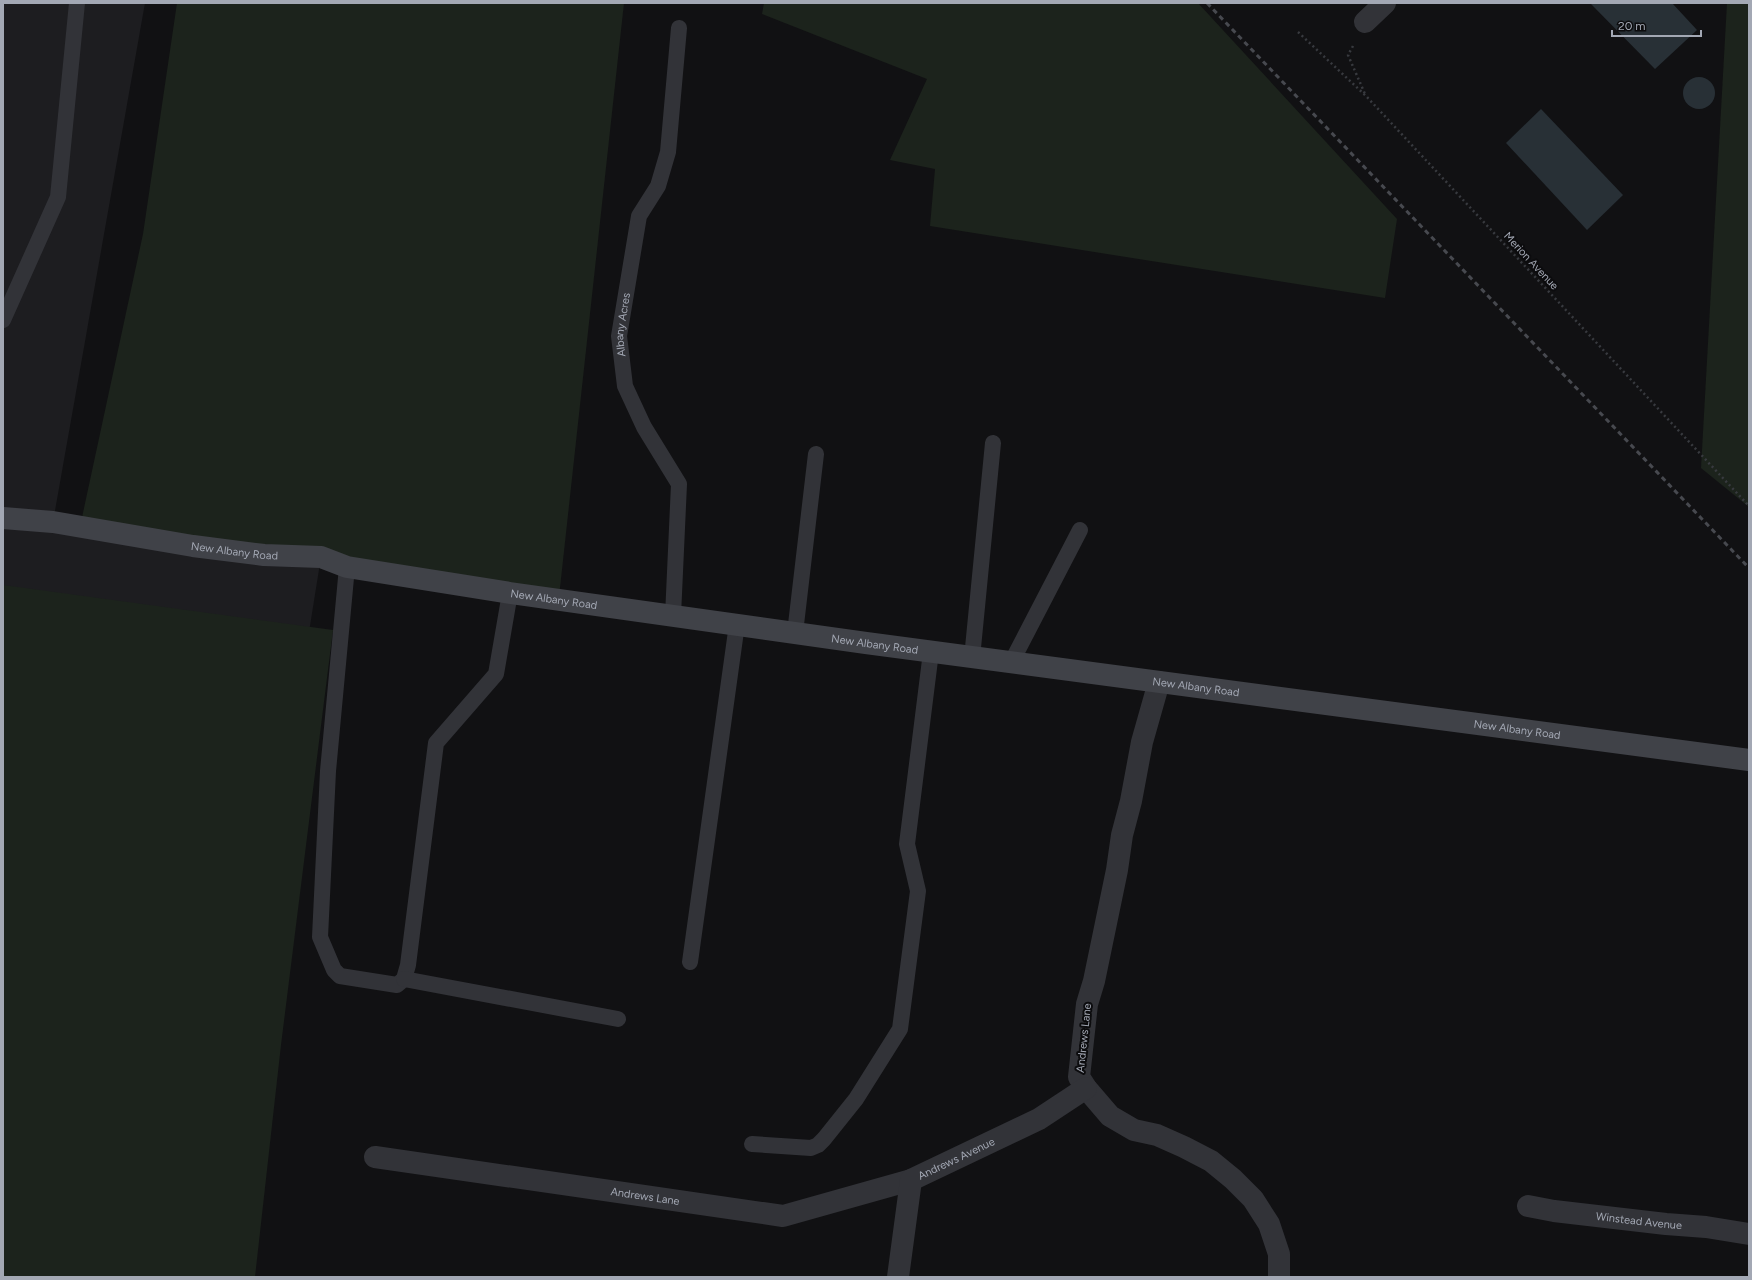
<svg xmlns="http://www.w3.org/2000/svg" width="1752" height="1280" viewBox="0 0 1752 1280" font-family="Figtree,sans-serif">
<style>
.built{fill:#1d1d20}
.green{fill:#1c231c}
.water{fill:#283036}
.lines{fill:none;stroke-linecap:round;stroke-linejoin:round}
.path{stroke:#383a3f;stroke-width:2.5;stroke-dasharray:2 3;stroke-linecap:butt}
.service{stroke:#323338;stroke-width:16}
.minor{stroke:#323338;stroke-width:22}
.secondary{stroke:#404248;stroke-width:22}
.rail{stroke:#47494f;stroke-width:3;stroke-dasharray:5 4;stroke-linecap:butt}
.labels{text-anchor:middle;dominant-baseline:central;stroke-width:4;stroke-linejoin:round;paint-order:stroke}
.street-label{font-size:11px;fill:#a3a8b4;stroke:#0c0c0e}
</style>
<rect width="100%" height="100%" fill="#111113"/>
<path class="built" d="M3,3H145L53,522L321,557L206,1277H3Z"/>
<g class="green">
<path d="M177,3H624L559,597L78,536L143,234Z"/>
<path d="M764,3H1198L1397,219L1385,298L930,226L935,169L890,160L927,79L762,14Z"/>
<path d="M1727,3H1749V507L1701,468Z"/>
<path d="M3,585L333,630L281,1045L255,1277H3Z"/>
</g>
<g class="water">
<path d="M1590,3H1672L1697,30L1655,69Z"/>
<circle cx="1699" cy="93" r="16"/>
<path d="M1541,109L1623,195L1587,230L1506,143Z"/>
</g>
<g class="lines">
<g class="path">
<path d="M1298,32L1366,96L1749,506"/>
<path d="M1353,46L1348,55L1365,94"/>
</g>
<g class="service">
<path d="M3,320L58,197L77,3"/>
<path d="M347,567L328,771L320,937L334,970L340,976L397,985L404,979L408,965L436,743L496,674L510,593"/>
<path id="s1" d="M673,616L679,484L644,427L625,386L619,336L639,216L658,186L668,152L679,28"/>
<path d="M795,633L816,454"/>
<path d="M972,658L993,443"/>
<path d="M1011,663L1080,530"/>
<path d="M690,962L737,624"/>
<path d="M404,979L618,1019"/>
<path d="M752,1144L811,1148L818,1145L824,1139L856,1099L900,1029L918,891L907,844L931,652"/>
</g>
<g class="minor">
<path d="M1365,22L1385,3"/>
<path d="M1159,682L1142,742L1131,801L1122,835L1117,870L1094,981L1087,1004L1079,1077L1086,1088L1110,1116L1134,1130L1157,1135L1184,1147L1211,1161L1233,1179L1253,1199L1269,1224L1279,1254V1277"/>
<path id="s2" d="M375,1157L783,1216L911,1180"/>
<path id="s3" d="M1528,1206L1554,1211L1666,1224L1706,1227L1749,1234"/>
<path id="s4" d="M898,1277L911,1180L1039,1119L1086,1088"/>
</g>
<path class="secondary" id="s5" d="M3,518L53,522L193,546L264,555L321,557L347,567L510,593L866,643L1749,760"/>
<path class="rail" d="M1207,3L1749,568"/>
</g>
<g class="labels">
<g class="street-label">
<text transform="translate(1531 261) rotate(47)">Merion Avenue</text>
<text stroke="none"><textPath href="#s1" startOffset="306">Albany Acres</textPath></text>
<text stroke="none"><textPath href="#s5" startOffset="234">New Albany Road</textPath></text>
<text stroke="none"><textPath href="#s5" startOffset="558">New Albany Road</textPath></text>
<text stroke="none"><textPath href="#s5" startOffset="882">New Albany Road</textPath></text>
<text stroke="none"><textPath href="#s5" startOffset="1206">New Albany Road</textPath></text>
<text stroke="none"><textPath href="#s5" startOffset="1530">New Albany Road</textPath></text>
<text transform="translate(1084 1038) rotate(-84)">Andrews Lane</text>
<text stroke="none"><textPath href="#s4" startOffset="148">Andrews Avenue</textPath></text>
<text stroke="none"><textPath href="#s2" startOffset="273">Andrews Lane</textPath></text>
<text stroke="none"><textPath href="#s3" startOffset="112">Winstead Avenue</textPath></text>
</g>
</g>
<rect width="1752" height="1280" fill="none" stroke="#a3a8b4" stroke-width="8"/>
<path d="M1612 30v6h89v-6" fill="none" stroke="#a3a8b4" stroke-width="2"/>
<text x="1618" y="30" font-size="12" fill="#a3a8b4" stroke="#0c0c0e" stroke-width="3" paint-order="stroke">20 m</text>
</svg>
